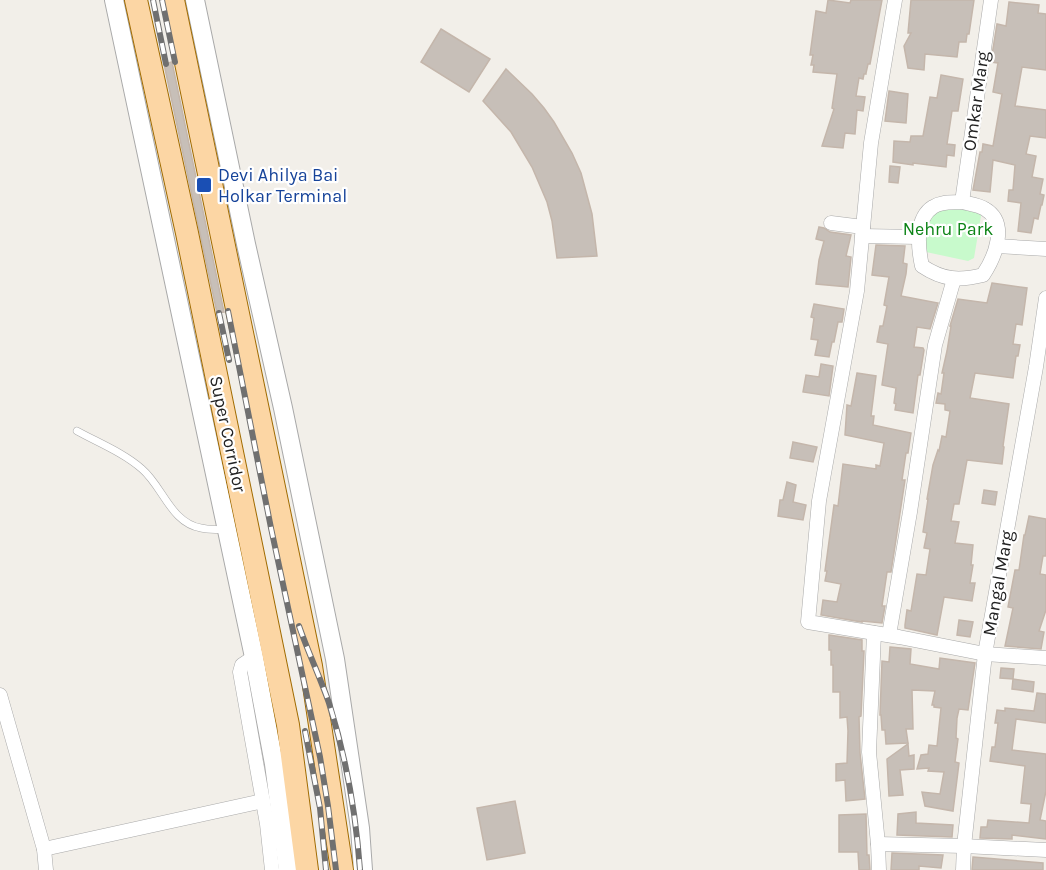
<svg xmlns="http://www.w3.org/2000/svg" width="1046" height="870" viewBox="0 0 1046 870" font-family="Karla,sans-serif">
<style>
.park{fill:#c8facc}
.building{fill:#c7bfb8;stroke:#c4b6ab;stroke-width:1.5}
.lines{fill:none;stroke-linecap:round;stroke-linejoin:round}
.service-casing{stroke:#a9a9a9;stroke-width:8}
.minor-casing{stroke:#a9a9a9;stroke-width:15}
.tertiary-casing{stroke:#a9a9a9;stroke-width:20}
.primary-casing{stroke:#a06b00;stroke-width:24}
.service{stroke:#fff;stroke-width:7}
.minor{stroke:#fff;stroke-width:14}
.tertiary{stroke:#fff;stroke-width:18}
.primary{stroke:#fcd6a4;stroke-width:22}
.rail-casing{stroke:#707070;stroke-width:6}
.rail{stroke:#fff;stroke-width:4;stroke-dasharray:11;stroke-linecap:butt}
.transit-dot{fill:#1a4fb4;stroke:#fff;stroke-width:2}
.labels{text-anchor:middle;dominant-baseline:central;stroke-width:4.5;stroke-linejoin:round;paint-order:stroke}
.street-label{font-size:18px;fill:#222;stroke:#fff}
.transit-label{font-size:18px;fill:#164399;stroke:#fff;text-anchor:start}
.park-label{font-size:18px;fill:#0c8416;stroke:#fff}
</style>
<rect width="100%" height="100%" fill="#f2efe9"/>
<path class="park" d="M931,201L977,203L982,210L974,258L968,261L926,252L918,242L925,204Z"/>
<g class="building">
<path d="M828,0L850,3L851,0H882L870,64H868L866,73V74H864L863,79L859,78L856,96L865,97L863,111L857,110L855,134L845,133L843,148L822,146L834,109L832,108L837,74L813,72L814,65H811L813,55H810L816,11L826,13Z"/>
<path d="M911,0H974L969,34H967L966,42H959L957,57L925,54L924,70L908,68L904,46L911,33H908Z"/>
<path d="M1009,2L1039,5L1038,13L1046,14V70L1022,67L1015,106L1046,110V138L1030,136L1026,154L1036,156L1032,177L1043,179L1040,194L1044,195L1042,205H1041L1038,219L1034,218L1031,233L1018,231L1021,203L1008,201L1009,190H1013L1015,165L993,160L990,192L973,190L980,152H982L983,144L993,146L1002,94L993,92L998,63L991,62L992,55L997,24L1006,26Z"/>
<path d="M441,29L490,59L469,92L421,62Z"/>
<path d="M172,62L224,312L217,313L164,64Z"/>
<path d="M506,69L532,94L544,108L554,122L572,153L581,173L592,214L597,256L557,258L552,221L547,202L532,167L511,132L483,101Z"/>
<path d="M941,75L963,79L958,111H952L947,144L955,145L954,156L947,155L946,167L913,163V165L893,162L894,141L910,142L911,136H923L930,97L937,98Z"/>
<path d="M889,91L908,94L906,123L885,121Z"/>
<path d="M890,166L900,167L898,183L889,182Z"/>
<path d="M819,227L824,228L830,232L851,235L846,256L851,257L848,287L816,284L819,260L824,241L816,239Z"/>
<path d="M876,245L905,246L903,263L907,264L906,274L901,296L938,303L930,329L917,327L914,347L923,348L924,350L920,375H918L913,413L895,410L896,404L894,403L896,388L882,385L888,344L877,342L880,326H883L887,306L884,305L889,277L872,275Z"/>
<path d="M992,283L1027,288L1022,325L1016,324L1013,344L1020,345L1018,356H1016L1013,378L975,373L970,398L1009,404L1003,446L1004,447L1002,464L967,460L959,504H954L951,521L959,522L955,543L973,545L971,565H973L970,583H975L972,601L944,597L937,635L905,628V625L907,610L911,611L917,574L926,575L930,549L924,548L927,533L923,532L928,499H927L933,465L938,450L939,451L942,436L946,437L950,411L945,410V404L936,403L938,393L941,394L944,373H942L947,351L951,326H950L958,299L987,303Z"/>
<path d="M814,304L844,309L842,322H838L834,342H832L829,357L815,355L818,340L811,339L814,318L811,317Z"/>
<path d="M821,364L833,366L829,396L803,392L806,375L819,377Z"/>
<path d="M857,373L876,376L871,416H874L873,425L911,433L908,453H906L902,480H905L891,572H887L882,606H885L882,623L862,621V622L821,615L823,600L837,602L841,584L825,581L827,571H825L834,505L838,506L843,464L876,469V465L880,466L884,443L845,435L847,405L851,406Z"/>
<path d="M793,442L817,447L813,462L790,458Z"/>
<path d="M787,482L796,485L793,502L806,505L803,520L778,516L780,500H783Z"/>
<path d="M984,490L997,492L995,505L982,503Z"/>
<path d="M1029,516L1046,519V556H1043L1040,574L1046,575V610L1039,631L1044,632L1041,649L1005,646L1013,608L1008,607L1015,570H1019L1024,535H1025Z"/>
<path d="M959,620L973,622L970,637L957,635Z"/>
<path d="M829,635L862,640V651H864L861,716L859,717L860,753L865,799L846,801L845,780L836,781V764L847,763L848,731L847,717L840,718V692H833V665H831V650H829Z"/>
<path d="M890,647L911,649L910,664L939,669L940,658L975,663L968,710L959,709L957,718L956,738L958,739L955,762L959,763L953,811L925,806L922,792L940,794L944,772L928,771L929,768L917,769L921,755L928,754L929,745L937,746L941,708L934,707V705H932L935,691L912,690L913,729H906L908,743L886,744L885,730H882L881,715H880L882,661L889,662Z"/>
<path d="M1001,668L1014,669L1013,679L1000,678Z"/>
<path d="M1013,679L1034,682L1033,692L1012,689Z"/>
<path d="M1037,693L1046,694V723L1016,719L1012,750L1046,754V791L1040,820L1046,821V839L1012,835V839L980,838L981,827H987L988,820L1029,823L1031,804L1021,803L1025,766L990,761L992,747H995L998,723H995L997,710L1005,711V708L1034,711Z"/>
<path d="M908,744L909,756L914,755V769L900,770L903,795L889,796L887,759Z"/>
<path d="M515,801L525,853L487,860L477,808Z"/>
<path d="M916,812V823L953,825L952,837L897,835L898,814Z"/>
<path d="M866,814L867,855H869L870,870H859L858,852H839V815Z"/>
<path d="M892,853L943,855L941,868L919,866V870H891Z"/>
<path d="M973,857L1043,863V870H972Z"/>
</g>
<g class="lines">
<g class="service-casing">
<path id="service" d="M77,431C99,443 124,453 142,469C163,487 171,523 201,528C209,530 217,529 225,530"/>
</g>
<g class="minor-casing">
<g id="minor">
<path d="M895,0L871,143L857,291L819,501L808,622L899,637L985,654L1046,658"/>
<path d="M962,202C970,204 979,205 985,209C1009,223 995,257 983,275C959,281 943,280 922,266C918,248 915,218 933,207C942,201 953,203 962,202Z"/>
<path d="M962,202L991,0"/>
<path d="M831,223L863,227"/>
<path d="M862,236L918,237"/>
<path d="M997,246L1046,249"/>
<path d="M874,633L869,752L878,844L879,870"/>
<path d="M889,635L910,512L935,345L954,279"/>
<path d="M254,657L242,665L240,672L267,824L272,870"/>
<path d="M0,695L44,849L46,870"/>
<path d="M878,844L964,846L1046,850"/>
<path d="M44,849L263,801"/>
<path d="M963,870L964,846L985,654L1036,367L1046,298"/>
</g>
</g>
<g class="tertiary-casing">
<g id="tertiary">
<path d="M114,0L254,657L274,764L288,870"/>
<path d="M195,0L246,244L283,408L335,659L360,828L363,870"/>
</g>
</g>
<g class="primary-casing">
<g id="primary">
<path d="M136,0L187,233L288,725L307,870"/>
<path d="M173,0L311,666L342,870"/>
</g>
</g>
<use href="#service" class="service"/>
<use href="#minor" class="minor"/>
<use href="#tertiary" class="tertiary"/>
<use href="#primary" class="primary"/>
<g class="rail-casing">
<g id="rail">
<path d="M153,0L166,64"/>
<path d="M162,0L175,62"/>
<path d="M228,311L271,528L320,757L328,806L336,870"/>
<path d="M219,313L229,360"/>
<path d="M299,626C308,652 320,677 329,703C346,757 356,814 360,870"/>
<path d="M305,731L320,808L326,870"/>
</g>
</g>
<use href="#rail" class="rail"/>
</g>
<rect class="transit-dot" x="196" y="177" width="16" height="16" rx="3"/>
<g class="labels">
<g class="street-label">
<text transform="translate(976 101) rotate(-82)">Omkar Marg</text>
<text transform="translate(228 434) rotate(78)">Super Corridor</text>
<text transform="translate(998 583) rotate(-80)">Mangal Marg</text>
</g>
<g class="transit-label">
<text x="218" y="175">Devi Ahilya Bai<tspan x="218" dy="21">Holkar Terminal</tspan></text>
</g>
<g class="park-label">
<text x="948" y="229">Nehru Park</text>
</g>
</g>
</svg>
